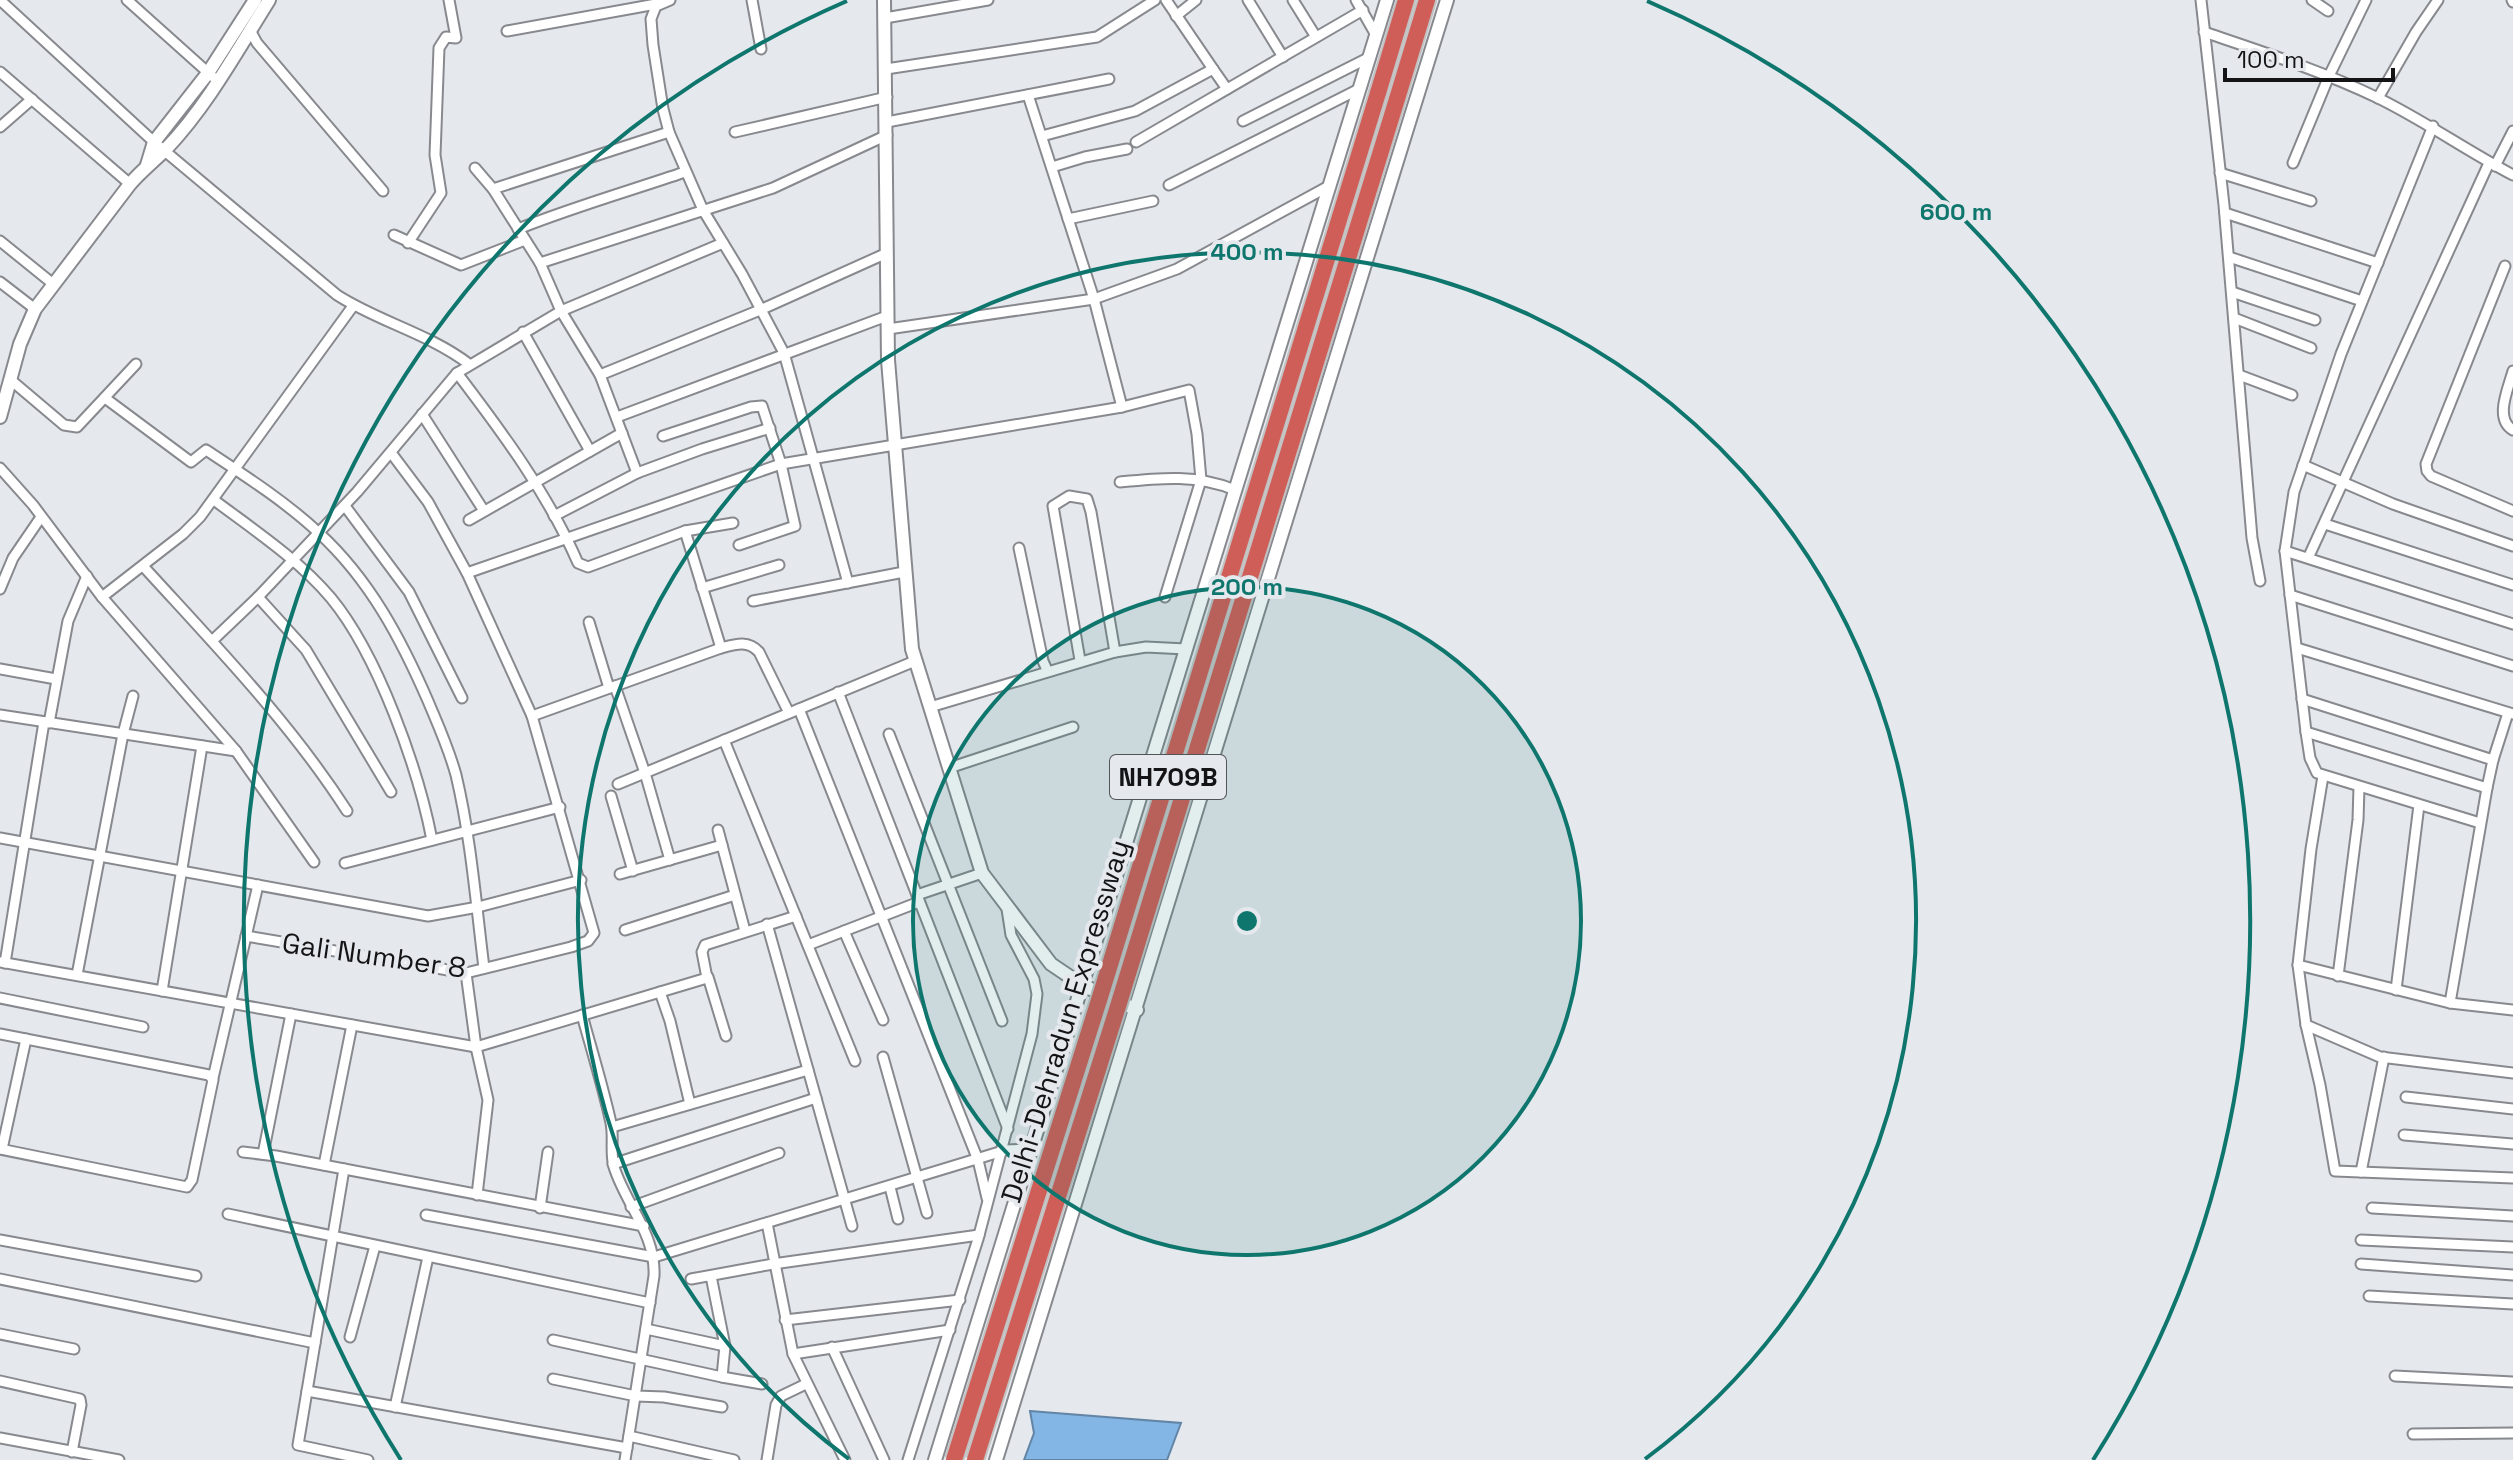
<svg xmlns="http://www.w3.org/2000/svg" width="2513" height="1460" viewBox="0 0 2513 1460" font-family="'Space Grotesk',sans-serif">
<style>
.water{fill:#83b6e4;stroke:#6285a6;stroke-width:2}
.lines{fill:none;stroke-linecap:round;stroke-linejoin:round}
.street-casing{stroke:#87898e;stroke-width:13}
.secondary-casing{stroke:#87898e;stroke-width:16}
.highway-casing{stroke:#c2c2c2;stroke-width:20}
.street{stroke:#fff;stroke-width:9}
.secondary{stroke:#fff;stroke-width:12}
.highway{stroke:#d05e58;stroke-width:16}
.highway-bridge-casing{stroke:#c2c2c2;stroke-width:20;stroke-linecap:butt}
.highway-bridge{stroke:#d05e58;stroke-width:16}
.ring{fill:none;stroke:#0f766e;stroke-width:4}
.labels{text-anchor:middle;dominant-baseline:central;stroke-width:8;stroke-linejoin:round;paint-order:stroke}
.shield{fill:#e5e8ed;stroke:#535456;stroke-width:2}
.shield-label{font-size:26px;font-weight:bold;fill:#141416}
.street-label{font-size:28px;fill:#141416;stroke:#e5e8ed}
.centre{fill:#0f766e;stroke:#e5e8ed;stroke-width:4}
.ring-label{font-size:24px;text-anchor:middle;font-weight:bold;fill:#0f766e;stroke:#e5e8ed;stroke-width:8;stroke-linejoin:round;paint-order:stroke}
</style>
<rect width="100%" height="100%" fill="#e5e8ed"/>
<path class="water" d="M1030,1411L1181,1423L1167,1460H1024L1034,1433Z"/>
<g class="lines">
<g class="street-casing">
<g id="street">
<path d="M0,0L154,142L337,295C379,322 428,333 469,364"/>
<path d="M127,0L213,77"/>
<path d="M670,0L656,6L651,19L653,45L663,109L669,132L703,210L742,274L784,353L848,583"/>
<path d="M752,0L761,49"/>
<path d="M1166,0L1213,69"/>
<path d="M1248,0L1283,57"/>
<path d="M1293,0L1316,37"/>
<path d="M1356,0L1376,35"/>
<path d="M2201,0L2224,205L2252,538L2260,581"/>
<path d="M2312,0L2328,11"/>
<path d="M2512,0L2513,2"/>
<path d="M1176,16L1196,0"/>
<path d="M885,18L988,0"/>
<path d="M250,30L257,43L383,191"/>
<path d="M507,31L656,4"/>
<path d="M2204,32C2263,52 2322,71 2378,98C2425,121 2467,151 2513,175"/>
<path d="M886,69L1097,37L1155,0"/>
<path d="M0,72L130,184"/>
<path d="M1028,95L1094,299L1122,407"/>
<path d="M2378,98L2416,32L2438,0"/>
<path d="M1243,121L1370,57"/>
<path d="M887,122L1109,79"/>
<path d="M2433,126L2341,354L2294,492L2285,551L2306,732L2310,758L2317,773L2480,823"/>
<path d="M0,127L32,99"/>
<path d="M735,132L887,97"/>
<path d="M1042,136L1135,111L1213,69L1227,89"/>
<path d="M1136,142L1363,10"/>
<path d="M2293,163L2329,76L2366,0"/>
<path d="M2495,166L2513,131"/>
<path d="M1052,167L1085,157L1127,149"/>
<path d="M475,168L493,189L540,263L561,311L600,375L637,473"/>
<path d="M2220,173L2311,201"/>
<path d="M1169,185L1359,89"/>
<path d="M493,189L669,132"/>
<path d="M2225,213L2378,263"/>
<path d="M1068,219L1153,201"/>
<path d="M518,229C573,207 629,191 685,172"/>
<path d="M394,235L461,265L525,240"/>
<path d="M0,241L52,283"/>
<path d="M408,243L441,193L435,155L439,48L446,37L456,38L449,0"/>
<path d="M2229,257L2362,301"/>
<path d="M540,263L773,188L887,135"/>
<path d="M2505,266L2426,464L2427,471L2431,476L2513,511"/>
<path d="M0,282L35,309"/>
<path d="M2232,292L2315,320"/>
<path d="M2234,318L2311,348"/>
<path d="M888,329L1094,299L1177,269L1329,186"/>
<path d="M523,332L590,451"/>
<path d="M2513,371C2508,389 2494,419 2513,430"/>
<path d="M457,373C502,432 548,494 578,563L588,567L685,531L733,523"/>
<path d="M600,375L760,310L887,253"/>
<path d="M2239,375L2292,395"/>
<path d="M12,381L64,425L77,427L136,364"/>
<path d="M105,398L191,462L206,450C244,475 286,502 319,533C370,580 401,639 428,701C438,725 449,749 456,775C471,838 476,904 484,968"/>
<path d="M422,414L484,511"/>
<path d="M617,417L887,316"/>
<path d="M663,436L751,407L762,406L781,464L795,526L739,545"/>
<path d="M2303,465L2393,504L2513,546"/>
<path d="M0,468L33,505L102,597"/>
<path d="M1120,482C1160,478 1197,474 1235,490"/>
<path d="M214,500C254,530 298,559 331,598C378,655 418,768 432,840"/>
<path d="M345,506L409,592L462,698"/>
<path d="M554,516L637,473L702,449L770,428"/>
<path d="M469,520L622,433"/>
<path d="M2325,524L2513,585"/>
<path d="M685,531L721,648"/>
<path d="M1019,548L1043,661L1047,670"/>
<path d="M2285,551L2513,624"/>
<path d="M2309,556L2489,163"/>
<path d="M143,566C215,645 289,721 347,811"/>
<path d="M467,573L781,464L1122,407L1189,390L1197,434L1201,480L1165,597"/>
<path d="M702,588L779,565"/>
<path d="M0,589L13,558L41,517"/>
<path d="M2290,595L2513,666"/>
<path d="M258,597L306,650L391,792"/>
<path d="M753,601L904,572"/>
<path d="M589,622L609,688"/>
<path d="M212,641L258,597L357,492L457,373L561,311L723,243"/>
<path d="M2297,648L2513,714"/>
<path d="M1080,660L1053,506L1069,496L1087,499L1091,512L1115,652"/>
<path d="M0,669L56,679"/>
<path d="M615,686L645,773L670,860"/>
<path d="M838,692L1008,1129"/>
<path d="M2302,699L2493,760"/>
<path d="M930,707L1115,652L1146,647L1186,649"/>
<path d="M799,709L978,1160L987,1198"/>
<path d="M0,715L236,751"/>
<path d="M532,716L721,648C736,644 748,640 759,652L789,713"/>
<path d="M49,723L68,621L87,576"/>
<path d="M2306,732L2487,788"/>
<path d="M889,734L1002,1021"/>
<path d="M724,740L855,1061"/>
<path d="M949,768L1073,727"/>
<path d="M2323,776L2311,849L2298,965L2306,1025L2320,1085L2335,1171L2513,1178"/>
<path d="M618,784L915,661"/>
<path d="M611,796L633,871"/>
<path d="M718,830L745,931"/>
<path d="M0,838L428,916L478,907L581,880"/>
<path d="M314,862L236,751L102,597L183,534L200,517L353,306"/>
<path d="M345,863L560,807"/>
<path d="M620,874L722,845"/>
<path d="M917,895L982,873"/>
<path d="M767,924L852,1226"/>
<path d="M625,930L735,895"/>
<path d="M844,931L883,1020"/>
<path d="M246,936L466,973L571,947L588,941L594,933L532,716L467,573L428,502L392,454"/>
<path d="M808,945L919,902"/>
<path d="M0,962L476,1047L707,978L702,952L705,945L796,916"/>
<path d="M5,963L44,722"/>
<path d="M2298,965L2450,1003L2513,1010"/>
<path d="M466,973L476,1047L488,1100L477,1195"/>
<path d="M77,975L123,734L133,696"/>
<path d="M2338,976L2358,820L2359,787"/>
<path d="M708,977L726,1036"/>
<path d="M2396,990L2419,805"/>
<path d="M162,991L202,746"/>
<path d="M660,992L670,1021L690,1104"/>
<path d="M0,998L143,1027"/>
<path d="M2450,1003L2487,788L2493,760L2508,713"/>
<path d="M582,1015C592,1051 603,1087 611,1123C614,1137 610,1153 614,1167C626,1205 656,1234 654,1276L625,1460"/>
<path d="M2306,1025L2380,1057L2513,1073"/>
<path d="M0,1034L209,1075L213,1080L192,1180L187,1187L0,1149"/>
<path d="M883,1057L927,1213"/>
<path d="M213,1078L258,885"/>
<path d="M2406,1097L2513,1109"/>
<path d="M612,1127L808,1070"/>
<path d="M2404,1135L2513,1144"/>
<path d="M2,1149L26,1039"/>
<path d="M243,1152L276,1156L644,1226"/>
<path d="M263,1154L291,1014"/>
<path d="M613,1164L816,1098"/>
<path d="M324,1165L352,1025"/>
<path d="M344,1169L298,1445L368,1460"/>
<path d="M2361,1172L2384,1057"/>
<path d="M890,1187L898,1219"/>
<path d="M631,1207L779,1153"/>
<path d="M540,1208L548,1152"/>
<path d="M2372,1208L2513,1216"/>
<path d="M228,1214L650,1303"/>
<path d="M426,1215L654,1257L1006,1150L1031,1149"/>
<path d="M767,1223L793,1354L845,1460"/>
<path d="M0,1240L196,1276"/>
<path d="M2361,1240L2513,1247"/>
<path d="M2361,1264L2513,1275"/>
<path d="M711,1276L725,1346L722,1377"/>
<path d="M0,1279L315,1343"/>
<path d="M691,1279L773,1264L979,1235"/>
<path d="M2369,1296L2513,1304"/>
<path d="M785,1320L960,1300"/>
<path d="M646,1329L725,1346"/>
<path d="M0,1334L74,1349"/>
<path d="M350,1337L375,1246"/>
<path d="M553,1340L722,1377L762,1384"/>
<path d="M832,1347L884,1460"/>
<path d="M793,1354L950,1330"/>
<path d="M2395,1376L2513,1382"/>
<path d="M553,1379L636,1396L664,1397L722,1407"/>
<path d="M0,1381L80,1399L81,1405L72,1452"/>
<path d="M307,1391L627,1448"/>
<path d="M395,1407L428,1257"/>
<path d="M2413,1434L2513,1433"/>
<path d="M629,1436L734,1460"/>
<path d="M0,1438L119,1460"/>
<path d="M767,1460L776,1405L781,1396L806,1384"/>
<path d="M908,1460L978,1239L1032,1034L1037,994L1034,979L1011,935L1007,909"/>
</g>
</g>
<g class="secondary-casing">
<g id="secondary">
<path d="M884,0L888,360L912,649L982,873L1051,964L1082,985L1137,1010"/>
<path d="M147,165L154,142L208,73L255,0"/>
<path d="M0,417L20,344L35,309L130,184C141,171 154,161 166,149C207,106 237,51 269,0"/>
<path d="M935,1460L1387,0"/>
<path d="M996,1460C1150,974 1295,486 1447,0"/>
</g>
</g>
<g class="highway-casing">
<g id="highway">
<path d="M1378,93L1406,0"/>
<path d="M1397,99L1427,0"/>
</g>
</g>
<use href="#street" class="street"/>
<use href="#secondary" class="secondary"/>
<use href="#highway" class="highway"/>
<g class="highway-bridge-casing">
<g id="highway-bridge">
<path d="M954,1460L1100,997L1378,93"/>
<path d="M975,1460L1119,1003L1397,99"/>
</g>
</g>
<use href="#highway-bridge" class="highway-bridge"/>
</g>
<circle cx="1247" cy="921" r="334" fill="#0f766e" fill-opacity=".12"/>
<g class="ring">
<circle cx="1247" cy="921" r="334"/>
<path d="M849 1459A669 669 0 1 1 1645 1459"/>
<path d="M401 1460A1003 1003 0 0 1 847 1M1647 1A1003 1003 0 0 1 2093 1460"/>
</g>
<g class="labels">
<rect class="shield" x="1110" y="755" width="116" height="44" rx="6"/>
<g class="shield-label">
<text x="1168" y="777">NH709B</text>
</g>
<g class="street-label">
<text transform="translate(374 955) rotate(8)">Gali Number 8</text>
<text transform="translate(1065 1021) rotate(-73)">Delhi-Dehradun Expressway</text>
</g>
</g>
<circle cx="1247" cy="921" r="12" class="centre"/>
<g class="ring-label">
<text x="1956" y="220">600 m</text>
<text x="1247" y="260">400 m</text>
<text x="1247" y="595">200 m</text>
</g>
<path d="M2225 68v12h168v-12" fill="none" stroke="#141416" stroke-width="4"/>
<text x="2237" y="68" font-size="24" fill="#141416" stroke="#e5e8ed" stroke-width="6" paint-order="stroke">100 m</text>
</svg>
